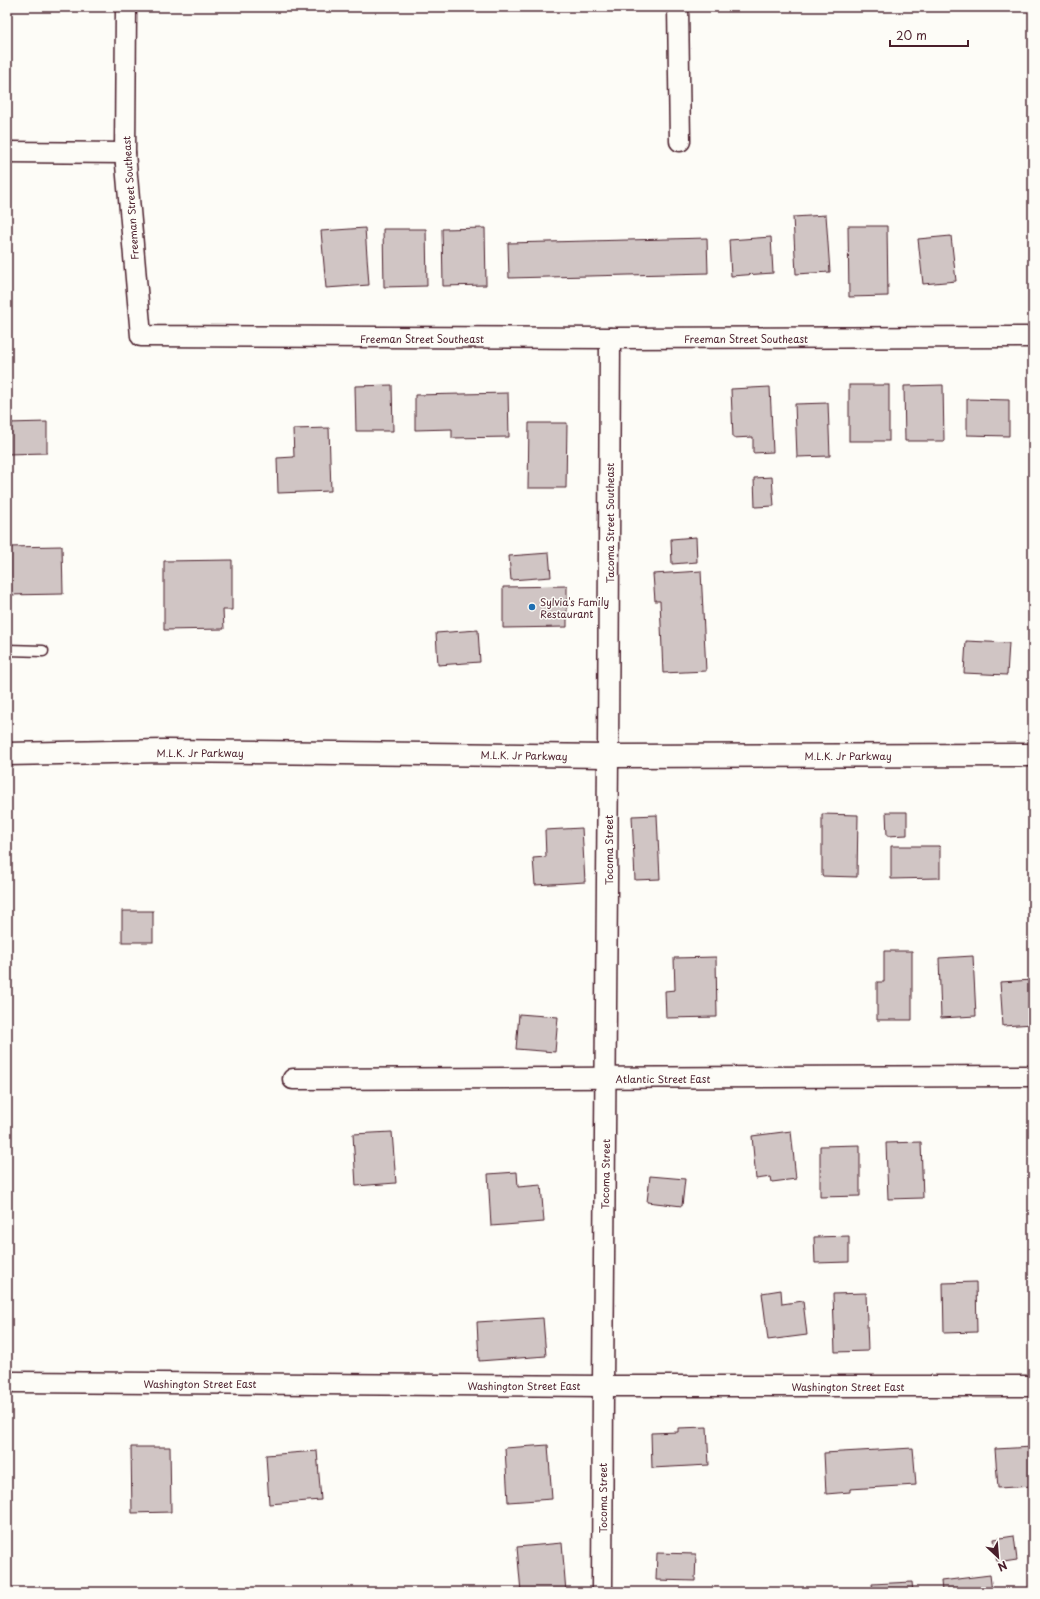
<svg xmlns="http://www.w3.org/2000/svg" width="1040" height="1599" viewBox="0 0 1040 1599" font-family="'Playpen Sans',sans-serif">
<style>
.building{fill:#d0c5c4;stroke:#4a1f2b}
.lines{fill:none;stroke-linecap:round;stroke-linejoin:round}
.service-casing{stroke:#4a1f2b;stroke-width:13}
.minor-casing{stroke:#4a1f2b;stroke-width:23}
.primary-casing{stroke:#4a1f2b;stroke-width:25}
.service{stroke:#fdfcf7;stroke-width:10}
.minor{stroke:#fdfcf7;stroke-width:20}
.primary{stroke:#fdfcf7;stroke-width:22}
.poi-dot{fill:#1f6fb2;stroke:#fdfcf7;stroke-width:1.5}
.labels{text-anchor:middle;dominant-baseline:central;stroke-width:3;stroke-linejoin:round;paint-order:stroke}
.street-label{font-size:10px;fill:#4a1f2b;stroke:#fdfcf7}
.poi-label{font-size:10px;fill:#4a1f2b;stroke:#fdfcf7;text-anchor:start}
</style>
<rect width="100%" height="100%" fill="#fdfcf7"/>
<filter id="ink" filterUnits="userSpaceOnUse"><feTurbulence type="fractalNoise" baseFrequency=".025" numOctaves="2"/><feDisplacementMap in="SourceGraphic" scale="8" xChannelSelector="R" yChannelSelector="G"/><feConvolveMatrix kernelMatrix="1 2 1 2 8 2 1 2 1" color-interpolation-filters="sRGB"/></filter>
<g filter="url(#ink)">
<g class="building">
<path d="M826,215L830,272L796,274L793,217Z"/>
<path d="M848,226H887L888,296L849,297Z"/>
<path d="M365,228L369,285L326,288L321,231Z"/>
<path d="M485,228L486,285L443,286L442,229Z"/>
<path d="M383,229H426L427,286L384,287Z"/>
<path d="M951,236L956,281L923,284L918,239Z"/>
<path d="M771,237L773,273L731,276L729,240Z"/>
<path d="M707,238L708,273L509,278L508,243Z"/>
<path d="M392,385L393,431H356L355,386Z"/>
<rect x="849" y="385" width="40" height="56"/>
<path d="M943,385L944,441H905L904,386Z"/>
<path d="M770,387L773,452L753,453V437L733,438L731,389Z"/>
<path d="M508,393L509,437L452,438V429L415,430V395Z"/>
<path d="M967,399L1009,400V436L967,435Z"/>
<path d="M828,403L830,456L797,457L795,404Z"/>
<path d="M47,422V453L7,454V423Z"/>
<path d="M529,423H567L566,488H528Z"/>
<path d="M329,428L331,491L278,493L277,458L294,457L293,429Z"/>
<path d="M772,477L774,506L755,507L754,478Z"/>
<path d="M696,537L697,562L672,564L671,539Z"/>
<path d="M62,546L63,594L7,595V547Z"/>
<path d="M549,553L551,577L511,580L509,556Z"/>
<path d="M232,560V610H223L224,629L164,630V561Z"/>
<path d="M701,571L706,671L663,673L660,601H655L653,574Z"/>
<path d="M567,586V627L503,628V587Z"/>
<path d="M478,630L480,662L438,665L436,633Z"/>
<path d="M966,641L1009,643L1007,675L964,673Z"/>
<path d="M886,812H907V835L887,836Z"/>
<path d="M822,814L858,815L857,877L822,876Z"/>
<path d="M657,815L660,879L635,880L632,816Z"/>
<path d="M582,828L585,882L535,885L533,858L546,857L545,830Z"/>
<path d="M891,846H940V878L891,879Z"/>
<rect x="122" y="911" width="31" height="31"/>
<path d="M884,951H912V1020H877V982H884Z"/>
<path d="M973,956L976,1016L941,1018L939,958Z"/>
<path d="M716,957L717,1017L666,1018L665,991L675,990L674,958Z"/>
<path d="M1033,980V1024L1003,1026L1000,982Z"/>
<path d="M519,1014L558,1017L555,1052L516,1049Z"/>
<path d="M791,1131L796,1179L772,1182L771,1177L756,1179L752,1136Z"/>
<path d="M392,1132L396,1183L356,1186L353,1134Z"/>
<path d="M921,1142L923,1198L888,1199L886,1143Z"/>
<path d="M860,1145V1196L820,1197V1146Z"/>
<path d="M517,1172L518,1187L541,1185L544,1222L491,1226L488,1174Z"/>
<path d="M650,1176L685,1179L682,1206L647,1202Z"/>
<path d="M849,1236V1262L815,1263L814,1237Z"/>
<path d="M976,1282L977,1332L944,1333L943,1283Z"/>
<path d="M781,1290L782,1304L803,1301L807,1335L768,1340L762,1293Z"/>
<path d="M866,1293L868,1351L835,1352L833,1294Z"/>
<path d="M543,1318L546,1356L479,1361L477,1322Z"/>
<path d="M707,1427L709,1465L652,1468L651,1433L678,1432V1428Z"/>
<path d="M548,1445L552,1499L508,1502L505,1448Z"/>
<path d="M131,1447H170L171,1512L132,1513Z"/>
<path d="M1033,1447V1486L998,1488L995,1449Z"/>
<path d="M913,1448L916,1485L850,1489V1492L826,1494L824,1453Z"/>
<path d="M317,1451L321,1500L269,1504L266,1455Z"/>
<path d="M1014,1536L1017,1560L997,1563L994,1539Z"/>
<path d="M562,1543L566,1592H521L517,1547Z"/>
<path d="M657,1553L696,1554L695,1581L656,1580Z"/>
<path d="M990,1575L992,1592H942L941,1581Z"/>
<path d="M912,1582L913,1592H873L872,1584Z"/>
</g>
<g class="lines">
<g class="service-casing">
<path id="service" d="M7,650L43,651"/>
</g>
<g class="minor-casing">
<g id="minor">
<path d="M126,7L125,153L141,336L610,338L1033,337"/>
<path d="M678,7L680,141"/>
<path d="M7,152L125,153"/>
<path d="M293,1079L1033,1076"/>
<path d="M14,1382L603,1386H1033"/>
<path d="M602,1592L603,1386L608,756L610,338"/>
</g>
</g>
<g class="primary-casing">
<path id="primary" d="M7,754L164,751L608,756L1033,755"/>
</g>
<use href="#service" class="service"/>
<use href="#minor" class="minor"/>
<use href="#primary" class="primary"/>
</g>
</g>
<circle class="poi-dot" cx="532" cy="607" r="4"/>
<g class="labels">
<g class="street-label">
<text transform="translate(130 198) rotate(-94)">Freeman Street Southeast</text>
<text x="422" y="338">Freeman Street Southeast</text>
<text x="746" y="338">Freeman Street Southeast</text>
<text transform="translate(609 523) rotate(-90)">Tacoma Street Southeast</text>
<text x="200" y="752">M.L.K. Jr Parkway</text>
<text transform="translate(524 755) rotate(1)">M.L.K. Jr Parkway</text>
<text x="848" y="755">M.L.K. Jr Parkway</text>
<text transform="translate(608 850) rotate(-90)">Tocoma Street</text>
<text x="663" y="1078">Atlantic Street East</text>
<text transform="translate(605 1174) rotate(-89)">Tocoma Street</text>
<text x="200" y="1383">Washington Street East</text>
<text x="524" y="1385">Washington Street East</text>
<text x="848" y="1386">Washington Street East</text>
<text transform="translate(602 1498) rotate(-90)">Tocoma Street</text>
</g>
<g class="poi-label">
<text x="540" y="601">Sylvia's Family<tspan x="540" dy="12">Restaurant</tspan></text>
</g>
</g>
<rect width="1040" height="1599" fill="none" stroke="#fdfcf7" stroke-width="24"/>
<rect x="12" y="12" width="1016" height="1575" fill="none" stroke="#4a1f2b" stroke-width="1.5" filter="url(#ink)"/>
<g transform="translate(998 1557) rotate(154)" stroke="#fdfcf7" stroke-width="3" paint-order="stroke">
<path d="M0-3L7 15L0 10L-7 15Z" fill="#4a1f2b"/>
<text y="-6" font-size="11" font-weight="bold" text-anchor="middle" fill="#4a1f2b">N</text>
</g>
<path d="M890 40v6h78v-6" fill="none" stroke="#4a1f2b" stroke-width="2"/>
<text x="896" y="40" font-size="12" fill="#4a1f2b" stroke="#fdfcf7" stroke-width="3" paint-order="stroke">20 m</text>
</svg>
